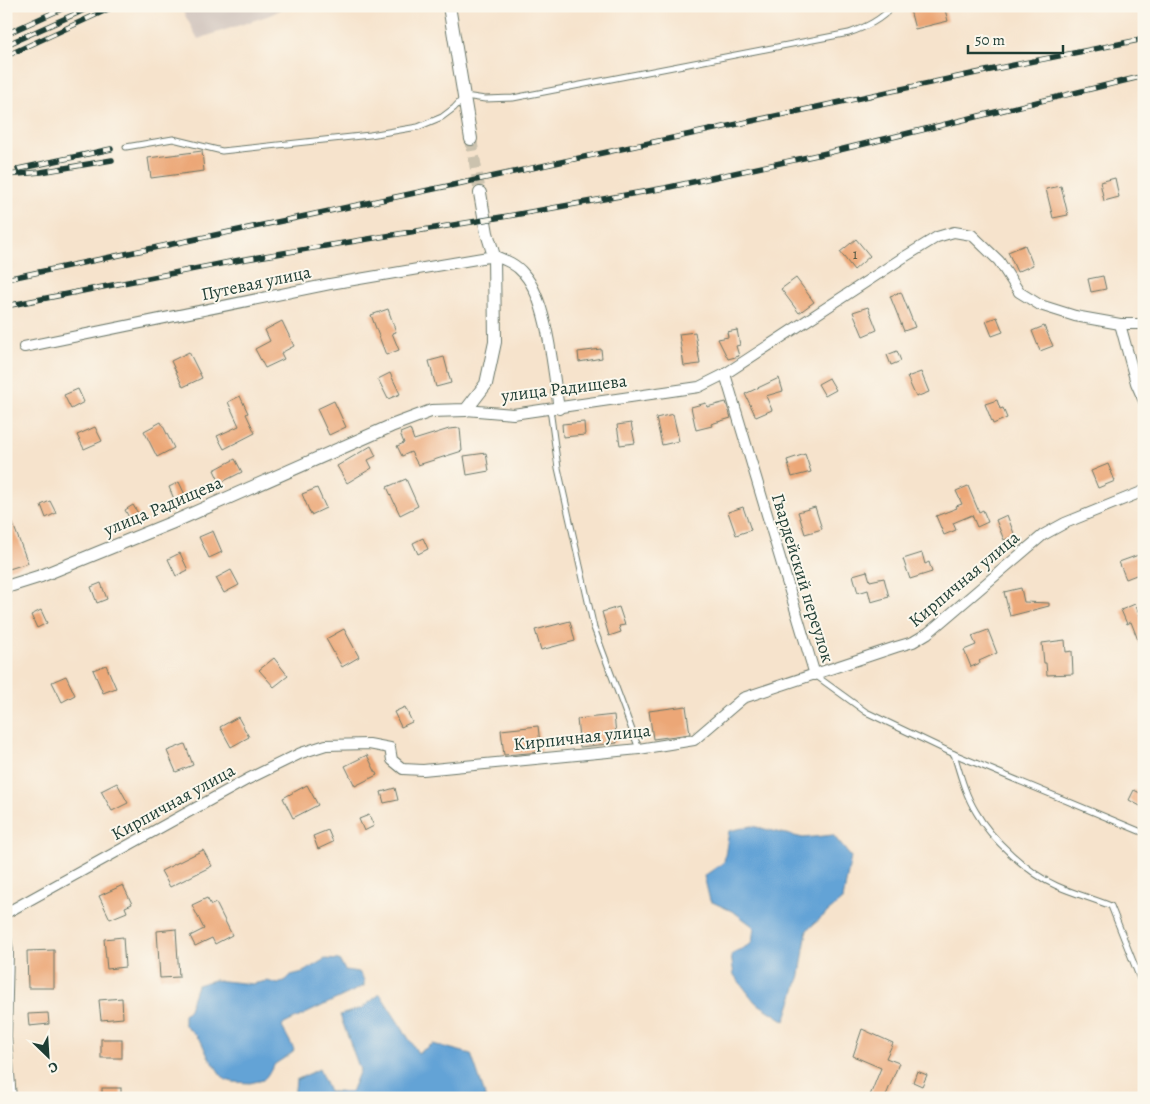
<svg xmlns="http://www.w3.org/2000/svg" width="1150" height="1104" viewBox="0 0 1150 1104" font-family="Alegreya,serif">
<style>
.industrial{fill:#cec1ba}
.water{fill:#63a3d6;stroke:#417085}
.building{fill:#eca777}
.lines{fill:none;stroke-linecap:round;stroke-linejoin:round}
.tertiary-tunnel{stroke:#cbc2ae;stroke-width:12;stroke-dasharray:12 6;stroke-linecap:butt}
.service-casing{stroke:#6a7769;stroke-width:7}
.minor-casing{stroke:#6a7769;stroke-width:12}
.tertiary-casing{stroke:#6a7769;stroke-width:14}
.service{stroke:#fff;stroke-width:5}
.minor{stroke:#fff;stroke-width:10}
.tertiary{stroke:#fff;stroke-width:12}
.rail-casing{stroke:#1f3d34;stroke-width:5.5}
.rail{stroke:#fbf7ec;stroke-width:4;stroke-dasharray:11;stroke-linecap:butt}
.labels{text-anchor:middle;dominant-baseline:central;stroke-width:4;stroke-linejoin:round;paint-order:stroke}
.number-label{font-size:15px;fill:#525845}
.street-label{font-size:18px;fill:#1f3d34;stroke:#fbf7ec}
</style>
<rect width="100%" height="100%" fill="#fbf7ec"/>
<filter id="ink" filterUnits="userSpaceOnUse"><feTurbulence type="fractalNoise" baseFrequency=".02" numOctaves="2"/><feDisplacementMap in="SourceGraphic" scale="10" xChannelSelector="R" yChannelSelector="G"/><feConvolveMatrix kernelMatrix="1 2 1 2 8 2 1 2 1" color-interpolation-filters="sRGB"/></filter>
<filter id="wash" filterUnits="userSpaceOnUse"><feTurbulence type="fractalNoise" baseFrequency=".0096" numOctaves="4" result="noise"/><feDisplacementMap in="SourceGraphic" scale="20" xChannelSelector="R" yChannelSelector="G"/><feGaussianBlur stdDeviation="1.12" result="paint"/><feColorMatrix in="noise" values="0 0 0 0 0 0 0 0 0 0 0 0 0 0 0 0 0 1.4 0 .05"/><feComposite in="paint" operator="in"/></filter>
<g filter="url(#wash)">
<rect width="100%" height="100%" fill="#f6e3cc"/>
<path class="industrial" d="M180,6H288L270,15L198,39Z"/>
<g class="water">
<path d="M752,826L803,838L833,835L851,857L843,899L807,930L800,975L785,1021L755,1002L734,975L731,955L752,943L754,927L734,912L710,901L704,876L724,862L729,831Z"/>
<path d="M325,959L339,960L345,970L359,972L364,980V986L284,1024L282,1027L294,1049L292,1053L275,1064L266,1077L263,1080L250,1083L233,1082L226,1080L221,1075L207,1054L201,1041L184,1024V1014L189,1009L197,985L214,980L252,984L267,981L278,984L286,980L291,975L303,972Z"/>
<path d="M380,994L418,1053L433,1044L471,1054L486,1098H294L296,1080L319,1069L329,1092H351L360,1070L340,1015L362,1008Z"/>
</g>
<g id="blocks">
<g class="building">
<path d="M909,6H944L948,21L915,29Z"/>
<path d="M202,151L204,171L151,178L148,158Z"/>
<path d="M1115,178L1119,197L1104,201L1100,182Z"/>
<path d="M1061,186L1068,215L1053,218L1046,189Z"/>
<path d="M856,239L870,256L854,270L840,252Z"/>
<path d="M1025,245L1033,265L1017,272L1008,252Z"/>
<path d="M1103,276L1106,289L1091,292L1088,279Z"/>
<path d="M796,278L814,302L799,313L781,289Z"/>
<path d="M901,292L915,327L904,331L890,296Z"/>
<path d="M868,307L877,330L863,336L853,312Z"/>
<path d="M388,309L396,332L392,333L399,350L386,355L371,315Z"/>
<path d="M997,317L1003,332L992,336L986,321Z"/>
<path d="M282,321L294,346L281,353L284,359L265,368L255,349L270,341L265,330Z"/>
<path d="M1044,326L1053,346L1040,351L1032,331Z"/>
<path d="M737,330L740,345L736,346L739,356L728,359L718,339L728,337L727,332Z"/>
<path d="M695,332L700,364L684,366L679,334Z"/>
<path d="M601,349L602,358L579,362L578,352Z"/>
<path d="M897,351L901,361L891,365L887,355Z"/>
<path d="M189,352L202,378L183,387L171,361Z"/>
<path d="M444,357L451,383L436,387L429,361Z"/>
<path d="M921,372L929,392L916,397L907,377Z"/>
<path d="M390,373L400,394L388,399L378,379Z"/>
<path d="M779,378L783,391L766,396L772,410L756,417L745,394Z"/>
<path d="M829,378L836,390L825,396L818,384Z"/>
<path d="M78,389L84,402L71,409L64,395Z"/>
<path d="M240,396L248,413L246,414L255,433L224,449L217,436L239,426L228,402Z"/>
<path d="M997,400L1000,409L1003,408L1007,418L993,424L985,404Z"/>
<path d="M334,401L346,427L329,435L317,409Z"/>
<path d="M726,402L731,418L711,424L712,426L696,430L691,407L706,403L707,407Z"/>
<path d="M673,414L679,441L662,445L656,418Z"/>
<path d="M161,422L174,448L157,457L144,431Z"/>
<path d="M584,422L585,435L563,437L562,424Z"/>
<path d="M631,423L635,443L620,445L617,425Z"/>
<path d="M95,427L102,441L84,449L77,435Z"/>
<path d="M460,428L462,451L418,465L411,452L402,456L397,446L404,443L400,433L410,429L414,440L449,429Z"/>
<path d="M371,446L376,456L368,460L372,468L347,483L337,466Z"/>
<path d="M486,453L489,471L467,475L464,456Z"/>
<path d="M805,454L811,472L792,477L787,460Z"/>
<path d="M235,459L242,472L220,483L214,470Z"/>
<path d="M1108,464L1115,481L1098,488L1091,471Z"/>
<path d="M406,479L418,506L400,515L387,487Z"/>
<path d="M179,482L187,499L176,504L169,487Z"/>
<path d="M968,486L979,512L983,510L988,522L977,527L972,515L953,523L956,530L944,535L936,516L957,508L956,506L962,504L956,491Z"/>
<path d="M317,488L326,508L311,515L302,494Z"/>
<path d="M50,501L56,513L46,518L41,505Z"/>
<path d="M133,505L141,518L132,523L125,510Z"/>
<path d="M6,506L28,563L6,570Z"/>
<path d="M743,507L751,530L736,535L728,512Z"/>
<path d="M815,507L822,529L805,534L798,512Z"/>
<path d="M1007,515L1015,536L1004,540L996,520Z"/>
<path d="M213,531L222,552L209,558L199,537Z"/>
<path d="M423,538L428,549L418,554L413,543Z"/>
<path d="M180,553L188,570L176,576L168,559Z"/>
<path d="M922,553L925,564L929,562L932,572L910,579L903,559Z"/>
<path d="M1144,553V572L1126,579L1119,562Z"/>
<path d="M231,570L239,585L224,593L216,578Z"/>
<path d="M867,571L870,581L884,578L889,597L871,602L868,590L858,593L853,575Z"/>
<path d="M101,583L107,599L97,603L91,587Z"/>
<path d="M1021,588L1024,602L1049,603V606L1010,616L1004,592Z"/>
<path d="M1135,604L1144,626L1143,653L1131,622L1127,624L1121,610Z"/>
<path d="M619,607L625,625L619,626L621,632L609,636L602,612Z"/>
<path d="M41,610L47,623L37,628L31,615Z"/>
<path d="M570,621L575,641L541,650L535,630Z"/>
<path d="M344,629L359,657L342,667L326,639Z"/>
<path d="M988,630L997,653L979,661L980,663L971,667L964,650L976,645L972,636Z"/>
<path d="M1065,640L1066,652L1072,651L1073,674L1047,675L1046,663H1044L1042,643Z"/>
<path d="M274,658L288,676L274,687L259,670Z"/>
<path d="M106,665L116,688L103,693L93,670Z"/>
<path d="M66,676L75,695L62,702L52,682Z"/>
<path d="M686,706L690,734L653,739L649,711Z"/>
<path d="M405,707L412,722L401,727L394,712Z"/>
<path d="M614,715L617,743L580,747L577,719Z"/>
<path d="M238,717L249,737L231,747L220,727Z"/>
<path d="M538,726L541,752L504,755L501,730Z"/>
<path d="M185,744L193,765L176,772L167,751Z"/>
<path d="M367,755L377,775L355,786L345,766Z"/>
<path d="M117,783L128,803L112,811L101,791Z"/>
<path d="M307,785L318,805L293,818L283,798Z"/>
<path d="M395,788L398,800L384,803L381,792Z"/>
<path d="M1134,790L1144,795V808L1129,800Z"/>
<path d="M369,815L374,826L364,831L359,819Z"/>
<path d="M328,830L333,842L318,849L313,836Z"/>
<path d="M203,850L212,866L170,887L161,871Z"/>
<path d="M123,885L132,904L125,907L127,912L110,919L99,896Z"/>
<path d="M207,898L211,905L216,903L232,935L215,944L212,938L195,946L190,936L204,929L192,905Z"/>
<path d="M176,929L179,977L160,978L157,931Z"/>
<path d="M123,937L125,967L107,969L104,939Z"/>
<path d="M54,950V988H28L27,951Z"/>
<path d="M122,998L123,1018L101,1020L99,1000Z"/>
<path d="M48,1013L49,1024L29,1026L28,1014Z"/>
<path d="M862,1029L893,1043L886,1058L899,1063L885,1098H869L881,1068L853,1056Z"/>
<rect x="101" y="1039" width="21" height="19"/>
<path d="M917,1071L927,1075L922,1086L913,1082Z"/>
<rect x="102" y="1088" width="19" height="10"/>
</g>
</g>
</g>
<g filter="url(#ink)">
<use href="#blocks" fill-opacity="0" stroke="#6a7769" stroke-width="1"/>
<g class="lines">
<path class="tertiary-tunnel" d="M471,139L480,193"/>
<g class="service-casing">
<g id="service">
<path d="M126,147L173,139L222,151L370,135L418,127L442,117L454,108L465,96L485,99L513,98L849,33C866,27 881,20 893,6"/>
<path d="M550,409L558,468L594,628L639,749"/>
<path d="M815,675L866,712L954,754C960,774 965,794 976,812C991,839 1029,874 1057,886C1075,894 1094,899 1111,906L1144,989"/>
<path d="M954,754L1144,833"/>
</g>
</g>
<g class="minor-casing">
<g id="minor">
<path d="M1120,324L1136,383L1144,401"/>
<path d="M24,347L330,284L494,256C506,260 516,264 524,274C548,301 553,372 559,409"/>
<path d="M725,374L815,675"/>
<path d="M466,410L513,414L699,387L725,374L901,259L937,237L954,232L972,235L999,261L1019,292L1040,305L1075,316L1120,324H1144"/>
<path d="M6,913L248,779L301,753L326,745L369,744L390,748L392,760L403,769L423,770L639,749L694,740L743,698L896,647L913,642L928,633L1043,535L1065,523L1144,491"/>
<path d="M6,938L8,950L6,1037L11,1098"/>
</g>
</g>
<g class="tertiary-casing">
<g id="tertiary">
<path d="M449,6L471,139"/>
<path d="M6,587L41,576L171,523L391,426L431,411L466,410L486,384L495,342L494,256L487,233L480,193"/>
</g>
</g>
<use href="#service" class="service"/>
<use href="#minor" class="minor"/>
<use href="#tertiary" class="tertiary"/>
<g class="rail-casing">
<g id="rail">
<path d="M6,34L68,6"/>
<path d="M6,45L93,6"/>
<path d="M6,56L115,6"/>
<path d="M18,169L111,149"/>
<path d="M6,175L41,172L112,160"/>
<path d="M6,279L448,186L1009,66L1144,39"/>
<path d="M6,306L240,260L508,216L665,188L831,152L1144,76"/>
</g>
</g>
<use href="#rail" class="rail"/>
</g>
</g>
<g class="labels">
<g class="number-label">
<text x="855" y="254">1</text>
</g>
<g class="street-label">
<text transform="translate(256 283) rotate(-12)">Путевая улица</text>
<text transform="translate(564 388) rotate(-7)">улица Радищева</text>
<text transform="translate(163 506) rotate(-23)">улица Радищева</text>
<text transform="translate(803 578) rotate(73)">Гвардейский переулок</text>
<text transform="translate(964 579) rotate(-40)">Кирпичная улица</text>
<text transform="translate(582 737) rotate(-6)">Кирпичная улица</text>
<text transform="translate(173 802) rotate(-29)">Кирпичная улица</text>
</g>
</g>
<rect width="1150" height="1104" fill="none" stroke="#fbf7ec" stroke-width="25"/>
<g transform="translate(48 1056) rotate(155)" stroke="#fbf7ec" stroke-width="4" paint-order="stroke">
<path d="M0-4L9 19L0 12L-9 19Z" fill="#1f3d34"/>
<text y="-8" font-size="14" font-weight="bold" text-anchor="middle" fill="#1f3d34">С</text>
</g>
<path d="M968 45v8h95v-8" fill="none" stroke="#1f3d34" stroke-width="2.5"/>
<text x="975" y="45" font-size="15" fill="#1f3d34" stroke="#fbf7ec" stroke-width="4" paint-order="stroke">50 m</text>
</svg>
